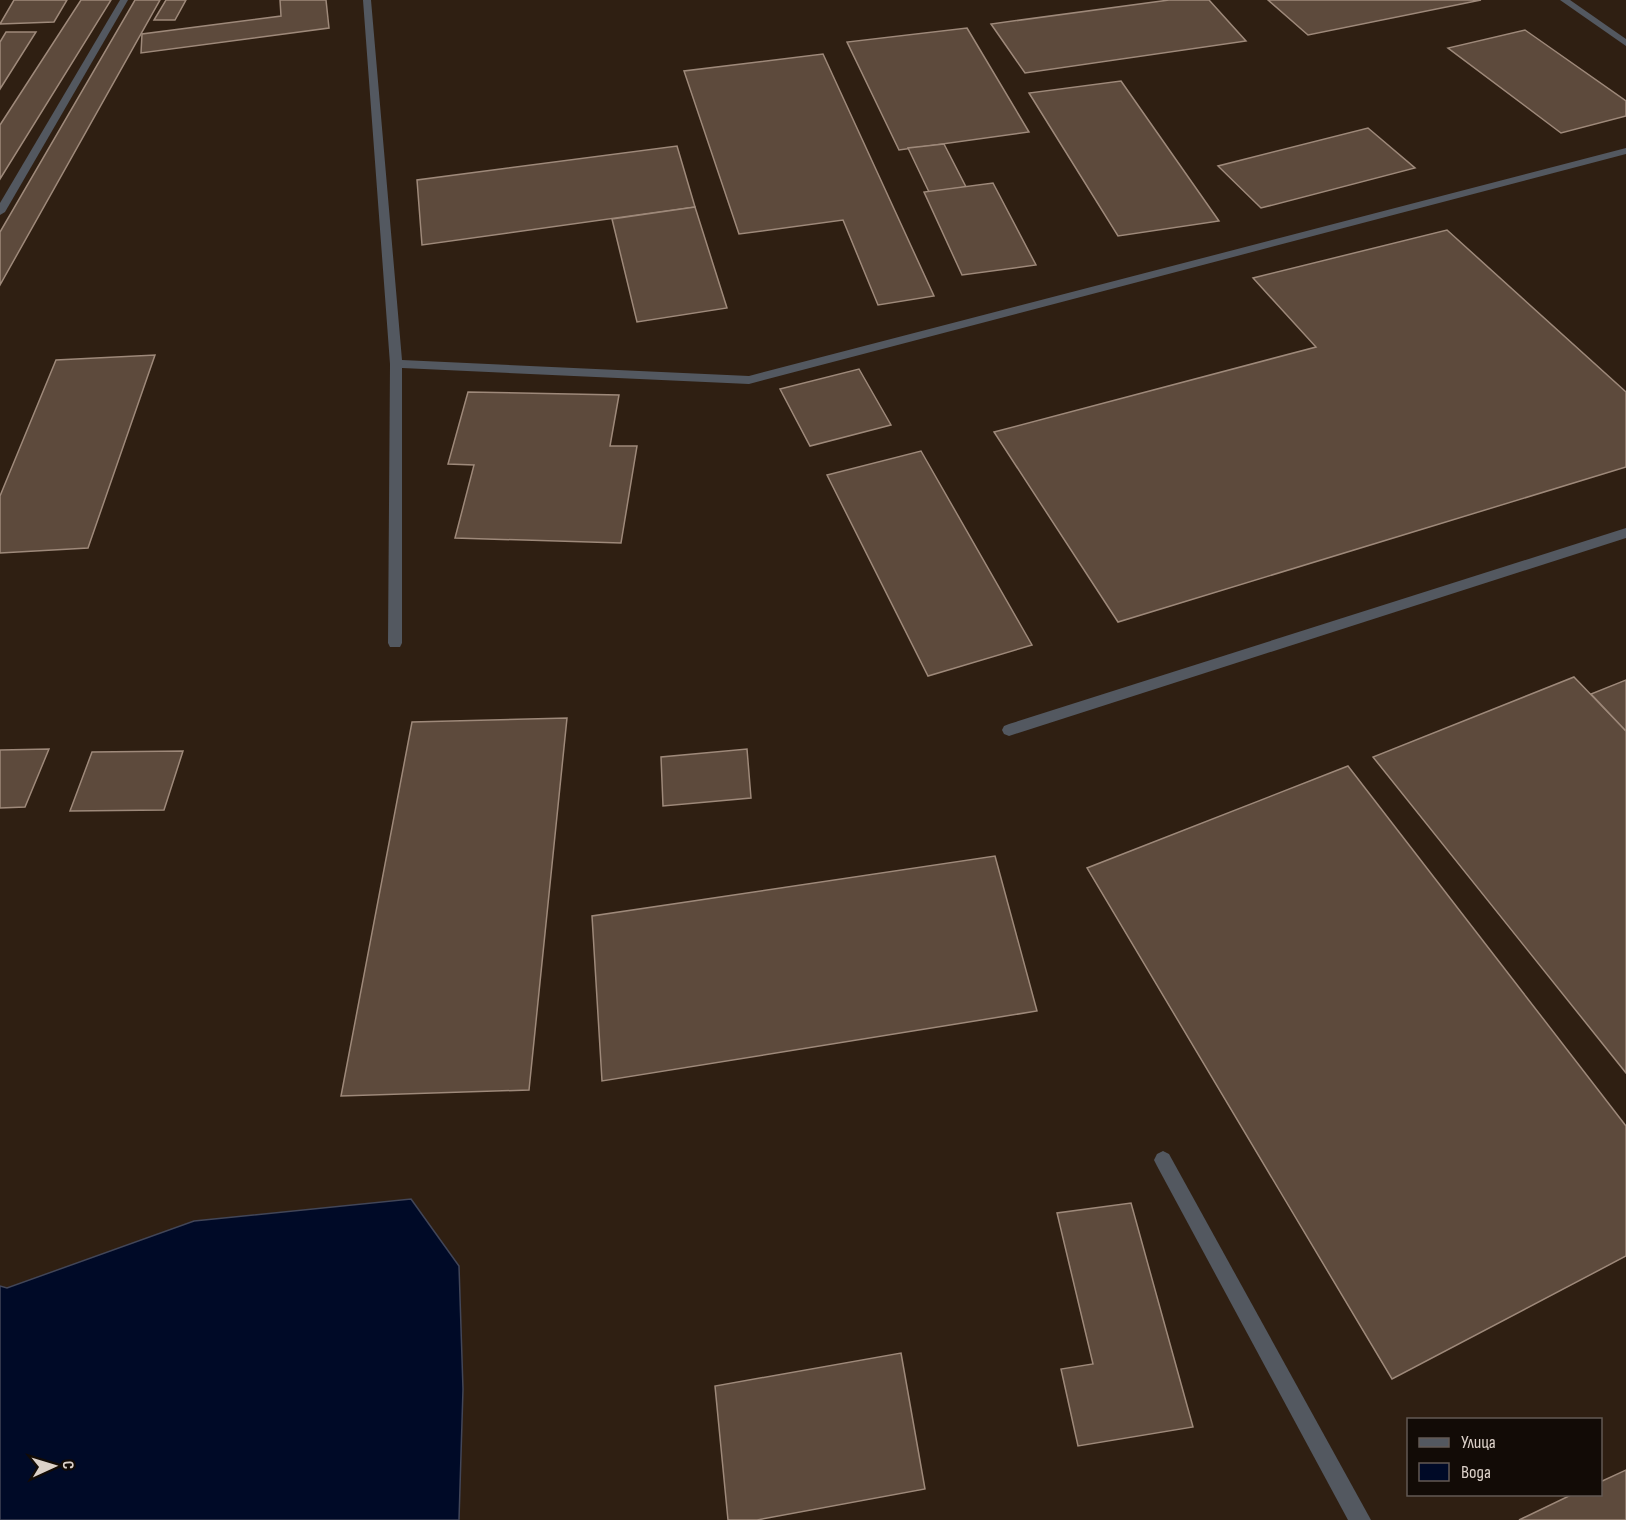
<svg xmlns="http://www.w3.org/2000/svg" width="1626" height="1520" viewBox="0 0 1626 1520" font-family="'Sofia Sans Condensed',sans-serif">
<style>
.water{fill:#000a27;stroke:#424658;stroke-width:1.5}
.building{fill:#5d4a3c;stroke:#9e897a;stroke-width:1.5}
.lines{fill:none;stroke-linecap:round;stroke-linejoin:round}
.lane{fill:#535860;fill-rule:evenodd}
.street{fill:#535860;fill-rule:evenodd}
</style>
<rect width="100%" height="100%" fill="#2f1f12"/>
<path class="water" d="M411,1199L459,1266L463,1389L459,1520H0V1286L7,1288L194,1221Z"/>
<g class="building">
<path d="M14,0H67L54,22L0,24Z"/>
<path d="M81,0H111L0,179V125Z"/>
<path d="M135,0H160L0,285V232Z"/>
<path d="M166,0H186L175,20H154Z"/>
<path d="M280,0H326L329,28L141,53L142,34L281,16Z"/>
<path d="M1169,0H1209L1246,41L1025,73L991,24Z"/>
<path d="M1268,0H1481L1308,35Z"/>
<path d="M967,28L1029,132L899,150L847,42Z"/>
<path d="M1525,30L1626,101V116L1561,133L1448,48Z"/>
<path d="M6,32H36L0,89V42Z"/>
<path d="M823,54L934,296L878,305L843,220L739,234L684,71Z"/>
<path d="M1121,81L1219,221L1118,236L1029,93Z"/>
<path d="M1368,128L1415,168L1261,208L1218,166Z"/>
<path d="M944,144L966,187L929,192L908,148Z"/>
<path d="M677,146L695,207L422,245L417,180Z"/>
<path d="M993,183L1036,265L962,275L924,192Z"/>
<path d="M695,207L727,308L637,322L612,219Z"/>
<path d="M1447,230L1626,392V467L1118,622L994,432L1316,347L1253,278Z"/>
<path d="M155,355L88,548L0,553V496L56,360Z"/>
<path d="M859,369L891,425L810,446L780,389Z"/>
<path d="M468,392L619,395L610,446H637L621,543L455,538L474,465L448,464Z"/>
<path d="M921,451L1032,645L928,676L827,475Z"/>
<path d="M1574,677L1626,731V1073L1373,757Z"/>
<path d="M1626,680V731L1591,694Z"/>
<path d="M567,718L529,1090L341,1096L412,722Z"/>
<path d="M49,749L25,807L0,808V750Z"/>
<path d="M747,749L751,798L663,806L661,757Z"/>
<path d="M183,751L164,810L70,811L92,752Z"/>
<path d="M1348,766L1626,1126V1256L1392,1379L1087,868Z"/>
<path d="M995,856L1037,1011L602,1081L592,916Z"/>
<path d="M1131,1203L1193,1427L1078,1446L1061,1369L1093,1364L1057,1213Z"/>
<path d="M901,1353L925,1489L757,1520H728L715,1386Z"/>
<path d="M1626,1470V1520H1519L1573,1494H1600V1482Z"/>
</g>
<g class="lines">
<g class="lane">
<path d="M120,0H128L5,212L0,215V203Z"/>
<path d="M363,0H371L402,360L749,376L1626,148V154L749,384L402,368V643L400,647H390L388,643L390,364Z"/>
<path d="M1626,528V538L1009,736L1004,734L1002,730L1004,726L1009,724Z"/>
<path d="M1163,1151L1169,1154L1371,1520H1348L1157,1166L1154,1160L1157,1154Z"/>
</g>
<path class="street" d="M1560,0H1570L1626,39V46Z"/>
</g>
<rect x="1407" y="1418" width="195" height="78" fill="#120b06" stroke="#635a54" stroke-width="1.5"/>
<rect x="1419" y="1438" width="30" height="9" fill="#535860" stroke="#635a54" stroke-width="1.5"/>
<text x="1461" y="1448" font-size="18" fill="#dcd1c9">Улица</text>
<rect x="1419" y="1463" width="30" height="18" fill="#000a27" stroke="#635a54" stroke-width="1.5"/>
<text x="1461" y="1478" font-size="18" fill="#dcd1c9">Вода</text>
<g transform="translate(54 1466) rotate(86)" stroke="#120b06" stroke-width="4.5" paint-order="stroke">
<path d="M0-4.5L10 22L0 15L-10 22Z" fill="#dcd1c9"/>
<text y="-9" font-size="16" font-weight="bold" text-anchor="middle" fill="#dcd1c9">С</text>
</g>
</svg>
